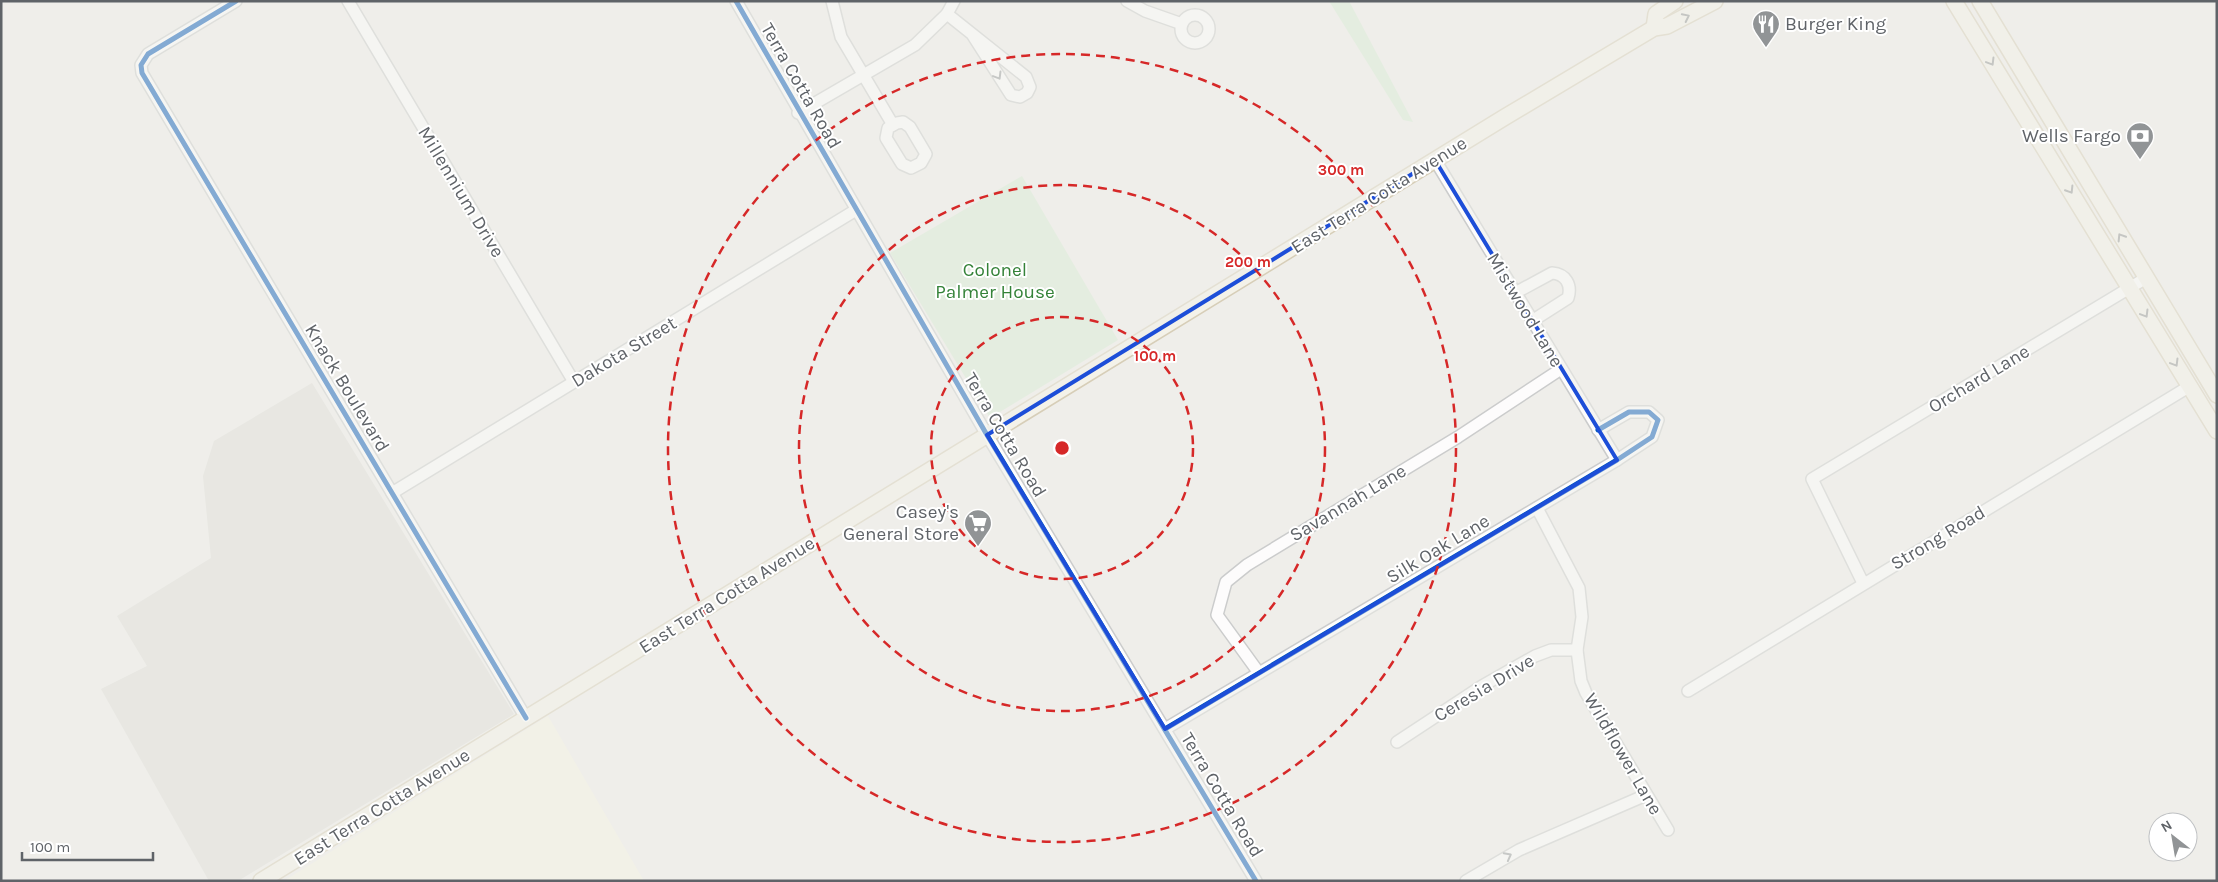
<svg xmlns="http://www.w3.org/2000/svg" width="2218" height="882" viewBox="0 0 2218 882" font-family="Karla,sans-serif">
<style>
.commercial{fill:#f7f3e4}
.industrial{fill:#dfddda}
.green{fill:#d8ebd6}
.lines{fill:none;stroke-linecap:round;stroke-linejoin:round}
.minor-casing{stroke:#cbcccc;stroke-width:14}
.major-casing{stroke:#d7ceb8;stroke-width:18}
.minor{stroke:#fdfcfc;stroke-width:11}
.major{stroke:#f4f2e9;stroke-width:15}
.cycleway-casing{stroke:#fff;stroke-width:8}
.cycleway{stroke:#0057b8;stroke-width:5}
.oneway{stroke:#939595}
.oneway2{stroke:#96999c}
.marked{fill:none;stroke:#1d4ed8;stroke-width:4;stroke-linejoin:round}
.ring{fill:none;stroke:#d62828;stroke-width:2.5;stroke-dasharray:9 6}
.labels{text-anchor:middle;dominant-baseline:central;stroke-width:4;stroke-linejoin:round;paint-order:stroke}
.poi-label{font-size:19px;fill:#5f6368;stroke:#fff;text-anchor:end}
.street-label{font-size:19px;fill:#5f6368;stroke:#fff}
.park-label{font-size:19px;fill:#348238;stroke:#fff}
.centre{fill:#d62828;stroke:#fff;stroke-width:2.5}
.ring-label{font-size:15px;text-anchor:middle;font-weight:bold;fill:#d62828;stroke:#fff;stroke-width:4;stroke-linejoin:round;paint-order:stroke}
</style>
<rect width="100%" height="100%" fill="#efeeea"/>
<path class="commercial" d="M548,716L644,881H284Z"/>
<path class="industrial" d="M312,383L514,714L238,881H209L101,689L147,666L117,616L211,558L203,476L214,441Z"/>
<g class="green">
<path d="M1329,1H1349L1413,122L1403,120Z"/>
<path d="M1022,176L1118,340L990,418L890,253Z"/>
</g>
<g class="lines">
<g class="minor-casing">
<g id="minor">
<path d="M236,1L148,54L141,65L142,73L526,718"/>
<path d="M348,1L574,382"/>
<path d="M736,1L987,435L1256,881"/>
<path d="M832,1L841,37L893,125"/>
<path d="M1127,1L1145,11L1182,24"/>
<path d="M947,14L1026,77L1030,87L1027,93L1020,97L1011,95L972,34"/>
<circle cx="1195" cy="29" r="14"/>
<path d="M798,113L915,45L947,14L954,1"/>
<path d="M903,122L910,127L926,154L921,163L911,168L902,164L886,138L888,128L897,123Z"/>
<path d="M1435,160L1617,460"/>
<path d="M1515,293L1552,273C1566,274 1572,285 1568,298L1532,321"/>
<path d="M392,493L856,210"/>
<path d="M1537,508L1579,588L1582,617L1577,650L1581,681L1586,693L1668,830"/>
<path d="M1863,583L1812,479L2146,278"/>
<path d="M1259,673L1217,615L1226,582L1247,565L1458,437L1561,369"/>
<path d="M1688,691L2190,386"/>
<path d="M1165,729L1617,460L1652,437L1658,420L1649,412H1629L1598,430"/>
<path d="M1397,742L1482,686L1535,656L1551,650H1577"/>
<path d="M1466,881L1519,850L1646,795"/>
</g>
</g>
<g class="major-casing">
<g id="major">
<path d="M1954,1L2217,431"/>
<path d="M1980,1L2217,395"/>
<path d="M1654,28L1656,14L1675,1"/>
<path d="M261,881L1505,117L1654,28L1667,26L1715,1"/>
</g>
</g>
<use href="#minor" class="minor"/>
<use href="#major" class="major"/>
<g class="cycleway-casing">
<g id="cycleway">
<path d="M236,1L148,54L141,65L142,73L526,718"/>
<path d="M736,1L987,435L1256,881"/>
<path d="M1165,729L1617,460L1652,437L1658,420L1649,412H1629L1598,430"/>
</g>
</g>
<use href="#cycleway" class="cycleway"/>
</g>
<defs><path id="oneway-chevron" d="M-2-3.5L2.5 0L-2 3.5" fill="none" stroke-width="1.6" stroke-linecap="round" stroke-linejoin="round" transform="scale(1.25)"/></defs>
<g class="oneway">
<use href="#oneway-chevron" transform="translate(1686 17) rotate(-26)"/>
<use href="#oneway-chevron" transform="translate(1991 62) rotate(59)"/>
<use href="#oneway-chevron" transform="translate(2070 190) rotate(58)"/>
<use href="#oneway-chevron" transform="translate(2121 237) rotate(-122)"/>
<use href="#oneway-chevron" transform="translate(2145 314) rotate(59)"/>
<use href="#oneway-chevron" transform="translate(2175 363) rotate(59)"/>
</g>
<g class="oneway2">
<use href="#oneway-chevron" transform="translate(998 76) rotate(59)"/>
<use href="#oneway-chevron" transform="translate(1508 856) rotate(-28)"/>
</g>
<path d="M0 0H2218V882H0ZM1435,160L1617,460L1165,729L987,435Z" fill="#efeeea" fill-opacity=".55" fill-rule="evenodd"/>
<path class="marked" d="M1435,160L1617,460L1165,729L987,435Z"/>
<g class="ring">
<circle cx="1062" cy="448" r="131"/>
<circle cx="1062" cy="448" r="263"/>
<circle cx="1062" cy="448" r="394"/>
</g>
<defs>
<g id="restaurant-pin" transform="scale(1.4375)"><path d="M0 17L-7.5 6A9.5 9.5 0 1 1 7.5 6Z" fill="#919496" stroke="#fff"/><path d="M-5-6h1v4h1v-4h1v4h1v-4h1v5L-1.5 .5V6h-2V.5L-5-1ZM5-6V6H3V1.5H1.5Q1.5-4 5-6Z" fill="#fff"/></g>
<g id="bank-pin" transform="scale(1.4375)"><path d="M0 17L-7.5 6A9.5 9.5 0 1 1 7.5 6Z" fill="#919496" stroke="#fff"/><path d="M-6-4H6V4H-6ZM0-2.3a2.3 2.3 0 1 0 0 4.6a2.3 2.3 0 1 0 0-4.6Z" fill="#fff"/></g>
<g id="supermarket-pin" transform="scale(1.4375)"><path d="M0 17L-7.5 6A9.5 9.5 0 1 1 7.5 6Z" fill="#919496" stroke="#fff"/><path d="M-6-5.5h2.5l.6 2H6L4.5 2H-2.5L-4.4-4H-6ZM-1.5 3.2a1.3 1.3 0 1 0 .1 0ZM3 3.2a1.3 1.3 0 1 0 .1 0Z" fill="#fff"/></g>
</defs>
<g fill-rule="evenodd">
<use href="#restaurant-pin" x="1766" y="24"/>
<use href="#bank-pin" x="2140" y="136"/>
<use href="#supermarket-pin" x="978" y="523"/>
</g>
<g class="labels">
<g class="poi-label">
<text x="1785" y="24" text-anchor="start">Burger King</text>
<text x="2121" y="136">Wells Fargo</text>
<text x="959" y="512">Casey's<tspan x="959" dy="22">General Store</tspan></text>
</g>
<g class="street-label">
<text transform="translate(801 86) rotate(60)">Terra Cotta Road</text>
<text transform="translate(461 192) rotate(59)">Millennium Drive</text>
<text transform="translate(1379 195) rotate(-32)">East Terra Cotta Avenue</text>
<text transform="translate(1525 310) rotate(59)">Mistwood Lane</text>
<text transform="translate(624 352) rotate(-31)">Dakota Street</text>
<text transform="translate(1979 379) rotate(-31)">Orchard Lane</text>
<text transform="translate(347 388) rotate(59)">Knack Boulevard</text>
<text transform="translate(1005 435) rotate(59)">Terra Cotta Road</text>
<text transform="translate(1348 503) rotate(-31)">Savannah Lane</text>
<text transform="translate(1938 538) rotate(-31)">Strong Road</text>
<text transform="translate(1438 549) rotate(-31)">Silk Oak Lane</text>
<text transform="translate(727 595) rotate(-32)">East Terra Cotta Avenue</text>
<text transform="translate(1484 688) rotate(-31)">Ceresia Drive</text>
<text transform="translate(1623 754) rotate(60)">Wildflower Lane</text>
<text transform="translate(1222 795) rotate(59)">Terra Cotta Road</text>
<text transform="translate(382 807) rotate(-32)">East Terra Cotta Avenue</text>
</g>
<g class="park-label">
<text x="995" y="270">Colonel<tspan x="995" dy="22">Palmer House</tspan></text>
</g>
</g>
<circle cx="1062" cy="448" r="8" class="centre"/>
<g class="ring-label">
<text x="1341" y="175">300 m</text>
<text x="1248" y="267">200 m</text>
<text x="1155" y="361">100 m</text>
</g>
<rect width="2218" height="882" fill="none" stroke="#5f6368" stroke-width="5"/>
<g transform="translate(2173 837) rotate(329)"><circle r="24" fill="#ffffff" stroke="#bfc1c3"/>
<path d="M0-4L9 19L0 12L-9 19Z" fill="#919496"/>
<text y="-8" font-size="14" font-weight="bold" text-anchor="middle" fill="#5f6368">N</text>
</g>
<path d="M22 852v8h131v-8" fill="none" stroke="#5f6368" stroke-width="2.5"/>
<text x="30" y="852" font-size="15" fill="#5f6368" stroke="#ffffff" stroke-width="4" paint-order="stroke">100 m</text>
</svg>
